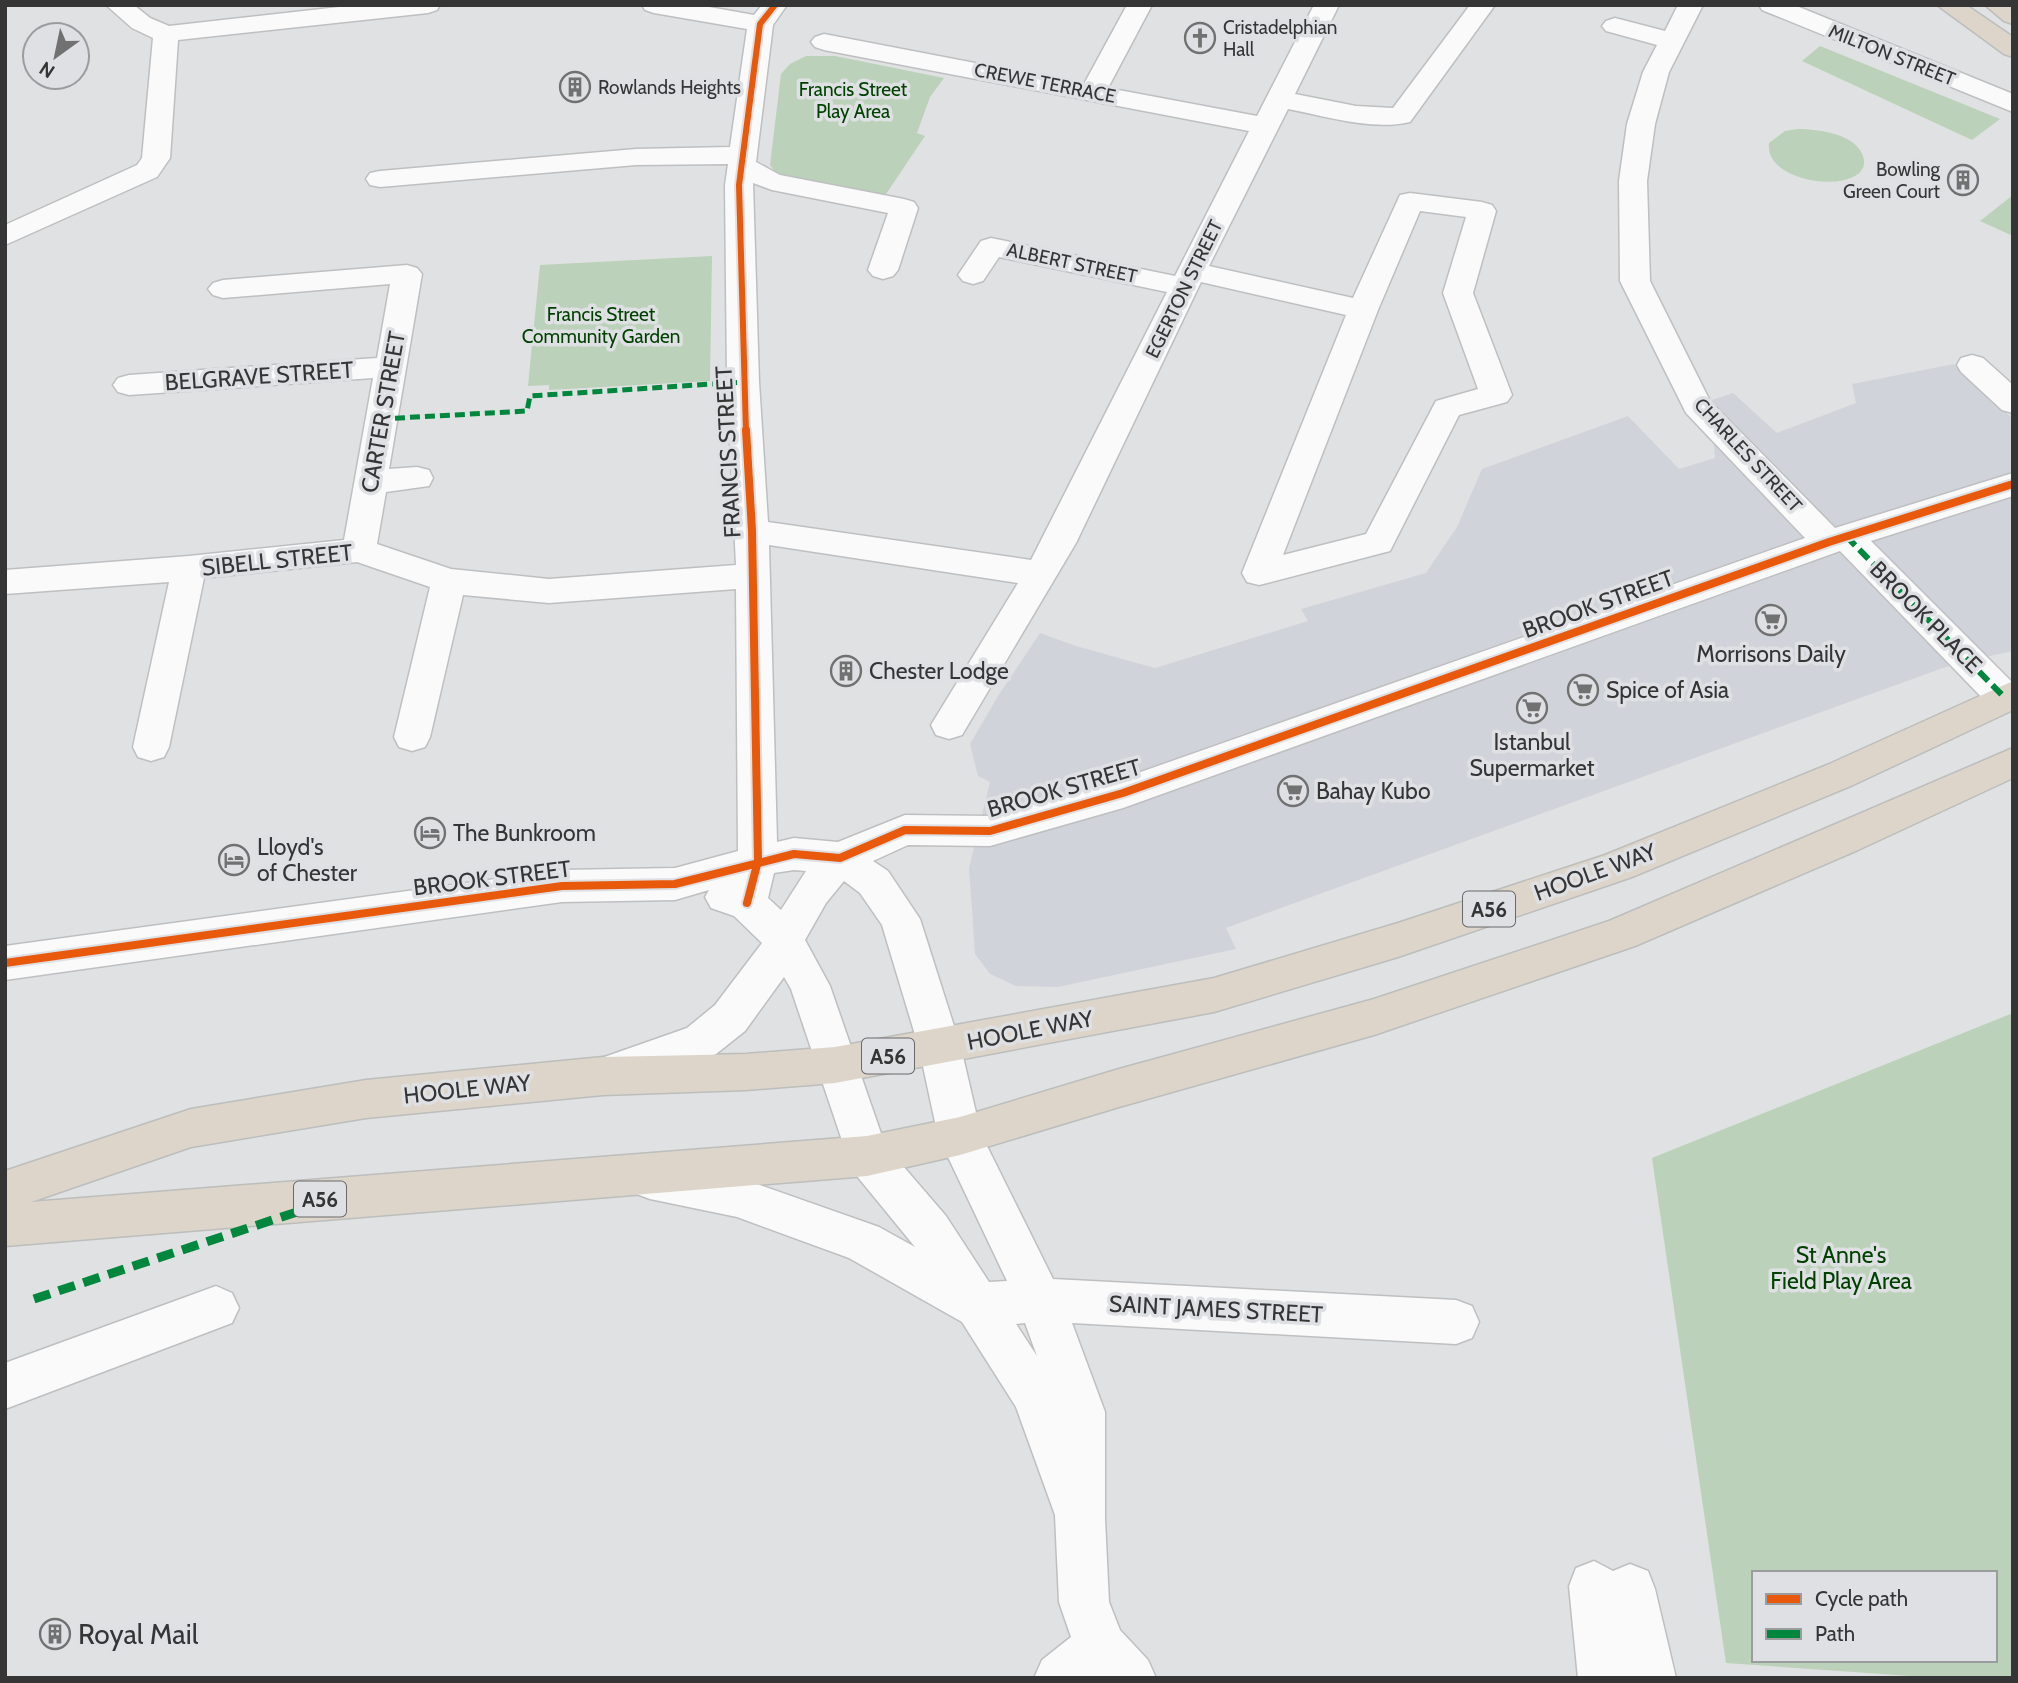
<svg xmlns="http://www.w3.org/2000/svg" width="2018" height="1683" viewBox="0 0 2018 1683" font-family="Cabin,sans-serif">
<style>
.built{fill:#d1d3da}
.green{fill:#bbd1b9;fill-rule:evenodd}
.lines{fill:none;stroke-linecap:round;stroke-linejoin:round}
.minor-casing{stroke:#bebfc0;stroke-width:3}
.highway-casing{stroke:#bcbdbd;stroke-width:3}
.minor{fill:#fafafb;fill-rule:evenodd}
.highway{fill:#ddd5c9;fill-rule:evenodd}
.quiet-far2{stroke:#00873e;stroke-width:5;stroke-dasharray:10 5;stroke-linecap:butt}
.quiet-far1{stroke:#00873e;stroke-width:6;stroke-dasharray:13 6;stroke-linecap:butt}
.quiet{stroke:#00873e;stroke-width:9;stroke-dasharray:17 9;stroke-linecap:butt}
.cycleway-far1-casing{stroke:#dfe0e3;stroke-width:10}
.cycleway-casing{stroke:#dfe0e3;stroke-width:12}
.cycleway-far1{stroke:#e8590c;stroke-width:6}
.cycleway{stroke:#e8590c;stroke-width:8}
.labels{text-anchor:middle;dominant-baseline:central;stroke-width:7;stroke-linejoin:round;paint-order:stroke}
.far-poi-label{font-size:19px;fill:#353536;stroke:#dfe0e3;text-anchor:start}
.far-street-label{font-size:19px;fill:#353536;stroke:#dfe0e3}
.far-park-label{font-size:19px;fill:#014100;stroke:#dfe0e3}
.shield{fill:#dfe0e3;stroke:#68686a;stroke-width:2}
.shield-label{font-size:21px;font-weight:bold;fill:#353536}
.street-label{font-size:23px;fill:#353536;stroke:#dfe0e3}
.poi-label{font-size:23px;fill:#353536;stroke:#dfe0e3;text-anchor:start}
.park-label{font-size:23px;fill:#014100;stroke:#dfe0e3}
.near-poi-label{font-size:28px;fill:#353536;stroke:#dfe0e3;text-anchor:start}
</style>
<rect width="100%" height="100%" fill="#e0e1e2"/>
<path class="built" d="M1954,364L2013,419V651L1954,664L1226,928L1236,949L1058,987L1016,986L990,974L975,954L969,868L990,782L978,776L970,744L998,696L1040,633L1076,646L1155,668L1308,621L1301,609L1426,573L1457,527L1482,469L1628,416L1679,469L1715,458L1709,401L1733,393L1777,433L1856,403L1852,384Z"/>
<g class="green">
<path d="M1820,46L2000,119L1972,140L1802,61Z"/>
<path d="M806,56H835L944,78L930,97L917,133L925,136L882,200L780,178L770,165L781,74L790,64Z"/>
<path d="M1798,129C1818,129 1860,134 1864,160C1865,168 1860,174 1853,177C1830,189 1765,178 1769,143L1785,131Z"/>
<path d="M2013,195V236L1980,221Z"/>
<path d="M712,256L710,381L549,390V385L528,386L540,265Z"/>
<path d="M2013,1013V1678H1939L1726,1663L1652,1158ZM1754,1573H1995V1660H1754Z"/>
</g>
<g class="lines">
<g class="minor-casing">
<g id="minor">
<path d="M106,5H134L150,18L169,26L357,5H440L437,10L428,13L178,40L170,158L157,177L5,245V225L137,165L142,158L153,38L132,28Z"/>
<path d="M642,5H698L754,15L762,5H787L773,25L756,162L780,175L904,199L914,202L918,208L898,270L893,276L883,279L873,276L868,270L888,213L772,190L753,183L759,382L768,522L1031,560L1167,292L999,257L983,281L973,284L963,281L958,275L981,241L991,238L1175,276L1249,131L824,50L815,47L811,42L815,37L824,34L1084,84L1127,5H1152L1108,88L1257,116L1314,5H1339L1295,94L1356,106L1393,108L1470,5H1495L1410,122C1371,131 1326,116 1288,109L1209,266L1353,298L1400,195L1410,193L1482,202L1492,205L1496,211L1473,293L1512,395L1507,402L1459,415L1390,551L1259,585L1247,582L1242,573L1346,315L1201,282L1076,543L962,735L949,739L936,735L931,725L1018,583L769,545L777,842L794,838L838,842L905,815L990,816L1118,780L1805,538L1686,413L1620,281L1619,181L1627,124L1643,72L1657,45L1606,31L1602,26L1606,21L1615,18L1665,31L1678,5H1703L1669,72L1655,124L1647,181L1650,281L1710,401L1835,528L2013,473V496L1871,541L2013,683V709L2005,712L1992,708L1840,551L1123,808L990,846L908,845L873,861L888,871L920,919L961,1048L981,1134L1053,1279L1456,1300L1472,1306L1479,1322L1472,1338L1456,1344L1072,1323L1105,1412V1519L1109,1602L1120,1630L1148,1660L1156,1678H1034L1042,1660L1071,1637L1059,1602L1055,1515L1016,1407L962,1322L849,1258L737,1217L650,1199L634,1193L628,1179L634,1165L650,1159L737,1177L879,1227L915,1247L852,1170L791,989L784,977L745,1031L716,1054L608,1092L593,1087L587,1074L593,1061L687,1028L715,1005L762,943L734,916L711,908L705,897L709,890L675,900L562,902L5,980V946L562,870L675,868L738,851L736,589L549,603L463,595L430,737L425,747L412,751L399,747L394,737L430,587L357,562L204,578L169,747L164,757L151,761L138,757L133,747L169,582L5,594V570L189,556L344,540L373,378L129,395L118,392L113,385L118,378L129,375L377,358L390,284L223,298L213,295L208,289L213,283L223,280L407,265L417,268L422,274L389,469L417,467L429,470L433,478L429,486L386,492L377,544L451,569L549,579L736,565L727,382L725,185L728,164L636,165L380,187L370,185L366,179L370,173L380,171L636,149L730,147L747,29L654,13L645,10ZM1420,211L1466,217L1443,293L1478,389L1436,401L1366,534L1283,555L1378,310ZM794,870L806,871L781,910L768,898L774,873ZM844,881L860,893L882,925L919,1048L938,1136L1007,1281L989,1282L946,1216L885,1145L830,986L805,940L826,903ZM1025,1323L1037,1356L1016,1324Z"/>
<path d="M1759,5H1794L2013,94V112L1762,10Z"/>
<path d="M1972,355L1983,358L2013,385V413L2002,410L1961,372L1957,365L1961,358Z"/>
<path d="M216,1286L232,1293L239,1308L232,1323L5,1409V1363Z"/>
<path d="M1594,1561L1613,1571L1630,1564L1648,1571L1655,1589L1676,1678H1578L1569,1586L1576,1568Z"/>
</g>
</g>
<g class="highway-casing">
<g id="highway">
<path d="M1937,5H1966L2013,37V57L2004,54Z"/>
<path d="M1985,5H2013V24L2004,21Z"/>
<path d="M2013,681V710L1853,785L1632,877L1398,957L1214,1012L835,1083L746,1090L603,1095L366,1118L191,1147L31,1202L867,1136L960,1117L1119,1069L1374,999L1609,921L2013,748V778L1858,850L1635,946L1374,1035L1119,1107L960,1155L867,1176L5,1246V1171L191,1109L366,1080L603,1057L746,1054L835,1047L1214,978L1398,923L1605,855L1827,765Z"/>
</g>
</g>
<use href="#minor" class="minor"/>
<use href="#highway" class="highway"/>
<path class="quiet-far2" d="M380,419L527,411L530,396L743,382"/>
<path class="quiet-far1" d="M1846,536L2005,698"/>
<path class="quiet" d="M34,1299L342,1197"/>
<g class="cycleway-far1-casing">
<path id="cycleway-far1" d="M746,432L739,185L760,24L775,5"/>
</g>
<g class="cycleway-casing">
<g id="cycleway">
<path d="M746,430L752,531L758,861L747,903"/>
<path d="M5,963L562,886L675,884L794,854L840,858L905,830L990,831L1123,793L1829,542L2013,484"/>
</g>
</g>
<use href="#cycleway-far1" class="cycleway-far1"/>
<use href="#cycleway" class="cycleway"/>
</g>
<defs>
<g id="church-ring" transform="scale(1.575)"><circle r="9.5" fill="#dfe0e3" stroke="#717172" stroke-width="1.5"/><path d="M-1.2-6h2.4v3.5h3.3v2.4h-3.3V6h-2.4V-.1h-3.3v-2.4h3.3Z" fill="#717172"/></g>
<g id="building-ring" transform="scale(1.575)"><circle r="9.5" fill="#dfe0e3" stroke="#717172" stroke-width="1.5"/><path d="M-4-6H4V6H1V3H-1V6H-4ZM-2.5-4.3h1.7v1.8h-1.7ZM.8-4.3h1.7v1.8H.8ZM-2.5-1h1.7V.8h-1.7ZM.8-1h1.7V.8H.8Z" fill="#717172"/></g>
<g id="supermarket-ring" transform="scale(1.575)"><circle r="9.5" fill="#dfe0e3" stroke="#717172" stroke-width="1.5"/><path d="M-6-5.5h2.5l.6 2H6L4.5 2H-2.5L-4.4-4H-6ZM-1.5 3.2a1.3 1.3 0 1 0 .1 0ZM3 3.2a1.3 1.3 0 1 0 .1 0Z" fill="#717172"/></g>
<g id="hotel-ring" transform="scale(1.575)"><circle r="9.5" fill="#dfe0e3" stroke="#717172" stroke-width="1.5"/><path d="M-6-4.5h1.5V1H6V5H4.5V3h-9V5H-6ZM-4 0a1.8 1.8 0 1 1 3.6 0ZM.5 0V-2.5h3Q6-2.5 6 0Z" fill="#717172"/></g>
</defs>
<g fill-rule="evenodd">
<use href="#church-ring" x="1200" y="38"/>
<use href="#building-ring" x="575" y="87"/>
<use href="#building-ring" x="1963" y="180"/>
<use href="#supermarket-ring" x="1771" y="620"/>
<use href="#building-ring" x="846" y="671"/>
<use href="#supermarket-ring" x="1583" y="690"/>
<use href="#supermarket-ring" x="1532" y="708"/>
<use href="#supermarket-ring" x="1293" y="791"/>
<use href="#hotel-ring" x="430" y="833"/>
<use href="#hotel-ring" x="234" y="860"/>
<use href="#building-ring" x="55" y="1634"/>
</g>
<g class="labels">
<g class="far-poi-label">
<text x="1223" y="27">Cristadelphian<tspan x="1223" dy="22">Hall</tspan></text>
<text x="598" y="87">Rowlands Heights</text>
<text x="1940" y="169" text-anchor="end">Bowling<tspan x="1940" dy="22">Green Court</tspan></text>
</g>
<g class="far-street-label">
<text transform="translate(1892 55) rotate(22)">MILTON STREET</text>
<text transform="translate(1045 83) rotate(11)">CREWE TERRACE</text>
<text transform="translate(1072 263) rotate(12)">ALBERT STREET</text>
<text transform="translate(1184 289) rotate(-64)">EGERTON STREET</text>
<text transform="translate(1748 455) rotate(47)">CHARLES STREET</text>
</g>
<g class="far-park-label">
<text x="853" y="89">Francis Street<tspan x="853" dy="22">Play Area</tspan></text>
<text x="601" y="314">Francis Street<tspan x="601" dy="22">Community Garden</tspan></text>
</g>
<g class="shield">
<rect x="1463" y="891.5" width="52" height="35" rx="5"/>
<rect x="862" y="1038.5" width="52" height="35" rx="5"/>
<rect x="294" y="1181.5" width="52" height="35" rx="5"/>
</g>
<g class="shield-label">
<text x="1489" y="909">A56</text>
<text x="888" y="1056">A56</text>
<text x="320" y="1199">A56</text>
</g>
<g class="street-label">
<text transform="translate(259 376) rotate(-4)">BELGRAVE STREET</text>
<text transform="translate(383 412) rotate(-80)">CARTER STREET</text>
<text transform="translate(728 452) rotate(-93)">FRANCIS STREET</text>
<text transform="translate(277 560) rotate(-6)">SIBELL STREET</text>
<text transform="translate(1598 604) rotate(-20)">BROOK STREET</text>
<text transform="translate(1926 617) rotate(45)">BROOK PLACE</text>
<text transform="translate(1064 788) rotate(-16)">BROOK STREET</text>
<text transform="translate(1595 872) rotate(-20)">HOOLE WAY</text>
<text transform="translate(492 878) rotate(-7)">BROOK STREET</text>
<text transform="translate(1030 1030) rotate(-11)">HOOLE WAY</text>
<text transform="translate(467 1089) rotate(-6)">HOOLE WAY</text>
<text transform="translate(1216 1309) rotate(3)">SAINT JAMES STREET</text>
</g>
<g class="poi-label">
<text x="1771" y="654" text-anchor="middle">Morrisons Daily</text>
<text x="869" y="671">Chester Lodge</text>
<text x="1606" y="690">Spice of Asia</text>
<text x="1532" y="742" text-anchor="middle">Istanbul<tspan x="1532" dy="26">Supermarket</tspan></text>
<text x="1316" y="791">Bahay Kubo</text>
<text x="453" y="833">The Bunkroom</text>
<text x="257" y="847">Lloyd's<tspan x="257" dy="26">of Chester</tspan></text>
</g>
<g class="park-label">
<text x="1841" y="1255">St Anne's<tspan x="1841" dy="26">Field Play Area</tspan></text>
</g>
<g class="near-poi-label">
<text x="78" y="1634">Royal Mail</text>
</g>
</g>
<rect width="2018" height="1683" fill="none" stroke="#353536" stroke-width="14"/>
<rect x="1752" y="1571" width="245" height="91" fill="#dfe0e3" stroke="#9b9c9e" stroke-width="2"/>
<rect x="1766" y="1594" width="35" height="10" fill="#e8590c" stroke="#9b9c9e" stroke-width="2"/>
<text x="1815" y="1606" font-size="21" fill="#353536">Cycle path</text>
<rect x="1766" y="1629" width="35" height="10" fill="#00873e" stroke="#9b9c9e" stroke-width="2"/>
<text x="1815" y="1641" font-size="21" fill="#353536">Path</text>
<g transform="translate(56 56) rotate(213)"><circle r="33" fill="#dfe0e3" stroke="#9b9c9e" stroke-width="2"/>
<path d="M0-5L12 26L0 18L-12 26Z" fill="#717172"/>
<text y="-10" font-size="19" font-weight="bold" text-anchor="middle" fill="#353536">N</text>
</g>
</svg>
